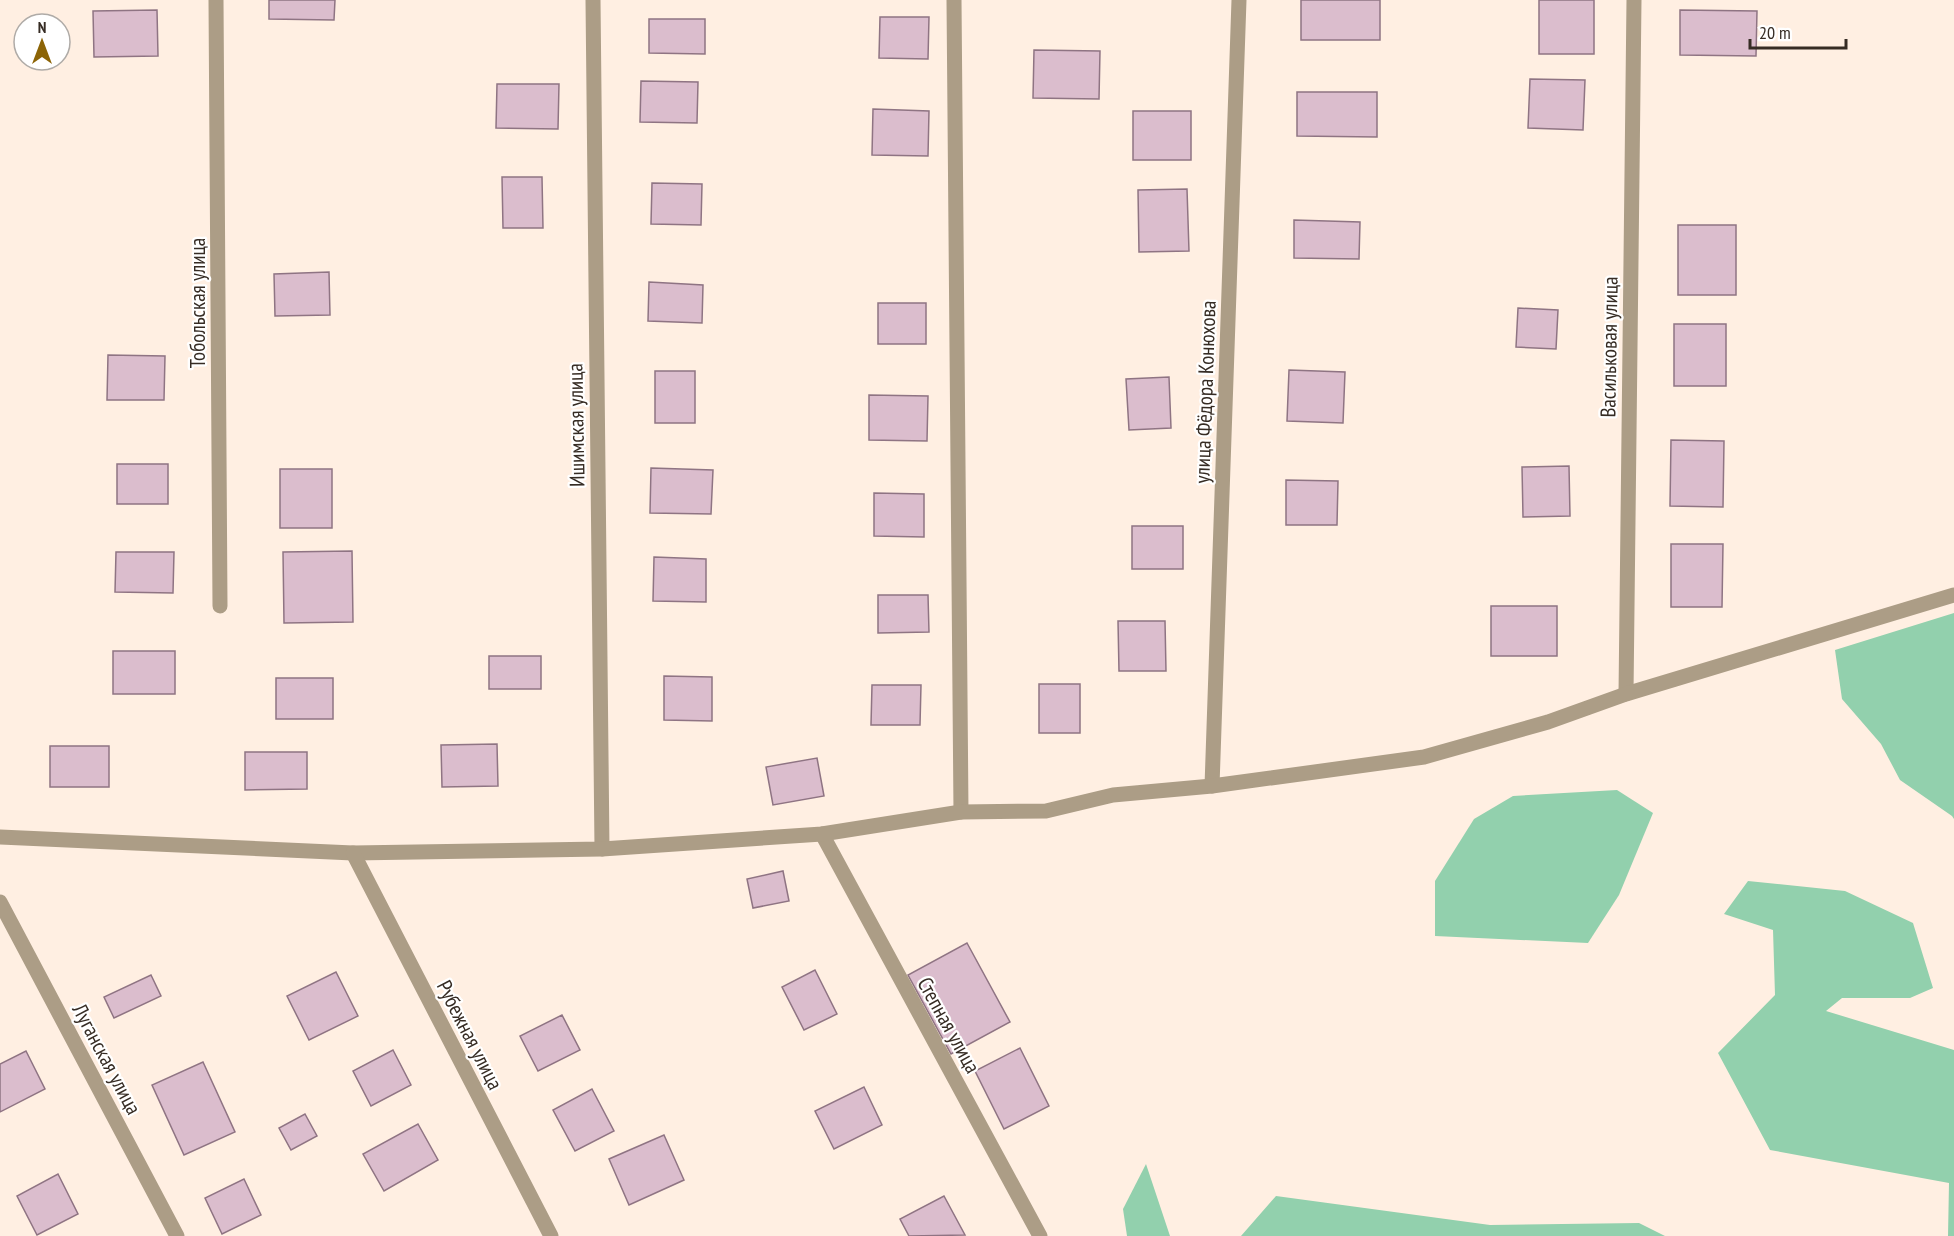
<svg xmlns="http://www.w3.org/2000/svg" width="1954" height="1236" viewBox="0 0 1954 1236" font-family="'PT Sans Narrow',sans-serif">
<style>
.green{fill:#92d0ad}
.building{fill:#dbbdcd;stroke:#8f7483;stroke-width:1.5}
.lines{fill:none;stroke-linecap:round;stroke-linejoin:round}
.street{stroke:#ac9d86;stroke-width:15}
.labels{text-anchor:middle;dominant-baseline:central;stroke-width:4.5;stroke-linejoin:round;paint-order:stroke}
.street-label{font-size:21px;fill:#362c24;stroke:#fff}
</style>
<rect width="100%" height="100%" fill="#ffefe2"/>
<g class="green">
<path d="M1954,613V819L1952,816L1900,780L1881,744L1842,699L1835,650Z"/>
<path d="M1617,790L1653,813L1619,895L1588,943L1435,936V881L1474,819L1513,796Z"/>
<path d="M1748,881L1845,891L1913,923L1933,988L1910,998H1842L1826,1011L1954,1050V1236H1948L1949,1183L1770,1150L1718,1053L1775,995L1773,930L1724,914Z"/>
<path d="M1146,1164L1170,1236H1127L1123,1209Z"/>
<path d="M1276,1196L1490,1225L1639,1223L1665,1236H1241Z"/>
</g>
<g class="building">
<path d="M269,0H335L334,20L269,19Z"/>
<rect x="1301" y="0" width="79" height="40"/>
<rect x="1539" y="0" width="55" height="54"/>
<path d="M157,10L158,56L94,57L93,11Z"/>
<path d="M1680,10L1757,11L1756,56L1680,55Z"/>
<path d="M880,17H929L928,59L879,58Z"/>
<path d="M649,19H705V54L649,53Z"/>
<path d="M1034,50L1100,51L1099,99L1033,98Z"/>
<path d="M1530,79L1585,80L1583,130L1528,128Z"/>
<path d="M641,81L698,82L697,123L640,122Z"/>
<path d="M497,84H559L558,129L496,128Z"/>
<path d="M1297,92H1377V137L1297,136Z"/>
<path d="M873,109L929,111L928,156L872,155Z"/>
<rect x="1133" y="111" width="58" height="49"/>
<path d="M502,177H542L543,228H503Z"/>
<path d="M652,183L702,184L701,225L651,224Z"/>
<path d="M1187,189L1189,251L1139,252L1138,190Z"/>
<path d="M1294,220L1360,222L1359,259L1294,258Z"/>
<rect x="1678" y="225" width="58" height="70"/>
<path d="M329,272L330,315L275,316L274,274Z"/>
<path d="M649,282L703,285L702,323L648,321Z"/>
<rect x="878" y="303" width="48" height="41"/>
<path d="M1518,308L1558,310L1556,349L1516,347Z"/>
<rect x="1674" y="324" width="52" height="62"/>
<path d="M108,355L165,356L164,400H107Z"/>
<path d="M1289,370L1345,372L1343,423L1287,421Z"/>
<rect x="655" y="371" width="40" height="52"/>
<path d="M1169,377L1171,428L1129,430L1126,379Z"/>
<path d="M869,395L928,396L927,441L869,440Z"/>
<path d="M1671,440L1724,441L1723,507L1670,506Z"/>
<rect x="117" y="464" width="51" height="40"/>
<path d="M1569,466L1570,516L1523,517L1522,467Z"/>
<path d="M651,468L713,470L711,514L650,513Z"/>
<rect x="280" y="469" width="52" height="59"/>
<path d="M1286,480L1338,481L1337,525H1286Z"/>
<path d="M874,493L924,494V537L874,536Z"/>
<rect x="1132" y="526" width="51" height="43"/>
<path d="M1671,544H1723L1722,607H1671Z"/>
<path d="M352,551L353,622L284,623L283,552Z"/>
<path d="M116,552H174L173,593L115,592Z"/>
<path d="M654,557L706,559V602L653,601Z"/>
<path d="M878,595H928L929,632L878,633Z"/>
<rect x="1491" y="606" width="66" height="50"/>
<path d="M1118,621H1165L1166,671H1119Z"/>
<rect x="113" y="651" width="62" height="43"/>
<rect x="489" y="656" width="52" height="33"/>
<path d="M664,676L712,677V721L664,720Z"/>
<rect x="276" y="678" width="57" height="41"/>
<rect x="1039" y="684" width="41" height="49"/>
<path d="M872,685H921L920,725H871Z"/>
<path d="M497,744L498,786L442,787L441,745Z"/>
<rect x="50" y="746" width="59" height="41"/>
<path d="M245,752H307V789L245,790Z"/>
<path d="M817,758L824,796L773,805L766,767Z"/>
<path d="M783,871L789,901L753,908L747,879Z"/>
<path d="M967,943L1010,1022L951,1054L908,975Z"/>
<path d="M815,970L837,1014L804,1030L782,987Z"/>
<path d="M336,972L358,1016L309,1040L287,996Z"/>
<path d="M151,975L161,996L114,1018L104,997Z"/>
<path d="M562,1015L580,1050L538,1071L520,1036Z"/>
<path d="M1020,1048L1049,1106L1004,1129L975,1071Z"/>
<path d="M393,1050L411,1085L371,1106L353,1071Z"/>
<path d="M26,1051L45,1089L0,1112V1064Z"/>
<path d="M203,1062L235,1132L184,1155L152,1085Z"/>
<path d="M864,1087L882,1125L834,1149L815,1111Z"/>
<path d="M592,1089L614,1131L575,1151L553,1110Z"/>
<path d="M305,1114L317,1136L291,1150L279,1128Z"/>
<path d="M418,1124L438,1160L384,1191L363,1154Z"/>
<path d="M664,1135L684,1180L629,1205L609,1159Z"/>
<path d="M58,1174L78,1214L37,1235L17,1196Z"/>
<path d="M244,1179L261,1215L222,1234L205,1198Z"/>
<path d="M944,1196L965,1235L909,1236L900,1219Z"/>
</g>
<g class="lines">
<g class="street">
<path d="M216,0L220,606"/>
<path d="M593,0L602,849"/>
<path d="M954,0L961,812"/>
<path d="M1626,694L1634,0"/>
<path d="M1212,786L1239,0"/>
<path d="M822,834L1040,1236"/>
<path d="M0,837L353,853L602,849L822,834L961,812L1046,811L1113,795L1212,786L1424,757L1548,722L1626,694L1954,595"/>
<path d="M353,853L551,1236"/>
<path d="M0,902L177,1236"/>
</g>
</g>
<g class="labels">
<g class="street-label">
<text transform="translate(197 303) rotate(-90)">Тобольская улица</text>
<text transform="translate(1609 347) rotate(-89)">Васильковая улица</text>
<text transform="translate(1205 392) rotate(-88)">улица Фёдора Конюхова</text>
<text transform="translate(576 425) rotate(-91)">Ишимская улица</text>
<text transform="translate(949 1025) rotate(61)">Степная улица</text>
<text transform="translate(470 1035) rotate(63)">Рубежная улица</text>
<text transform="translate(107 1059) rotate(62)">Луганская улица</text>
</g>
</g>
<g transform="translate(42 42)"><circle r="28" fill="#ffffff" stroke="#afaba7" stroke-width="1.5"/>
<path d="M0-4.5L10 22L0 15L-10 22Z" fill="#8c6406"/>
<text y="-9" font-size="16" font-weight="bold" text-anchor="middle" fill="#362c24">N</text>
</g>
<path d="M1750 39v9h96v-9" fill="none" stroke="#362c24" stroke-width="3"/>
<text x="1759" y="39" font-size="18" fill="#362c24" stroke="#ffffff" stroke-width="4.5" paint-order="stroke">20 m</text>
</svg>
